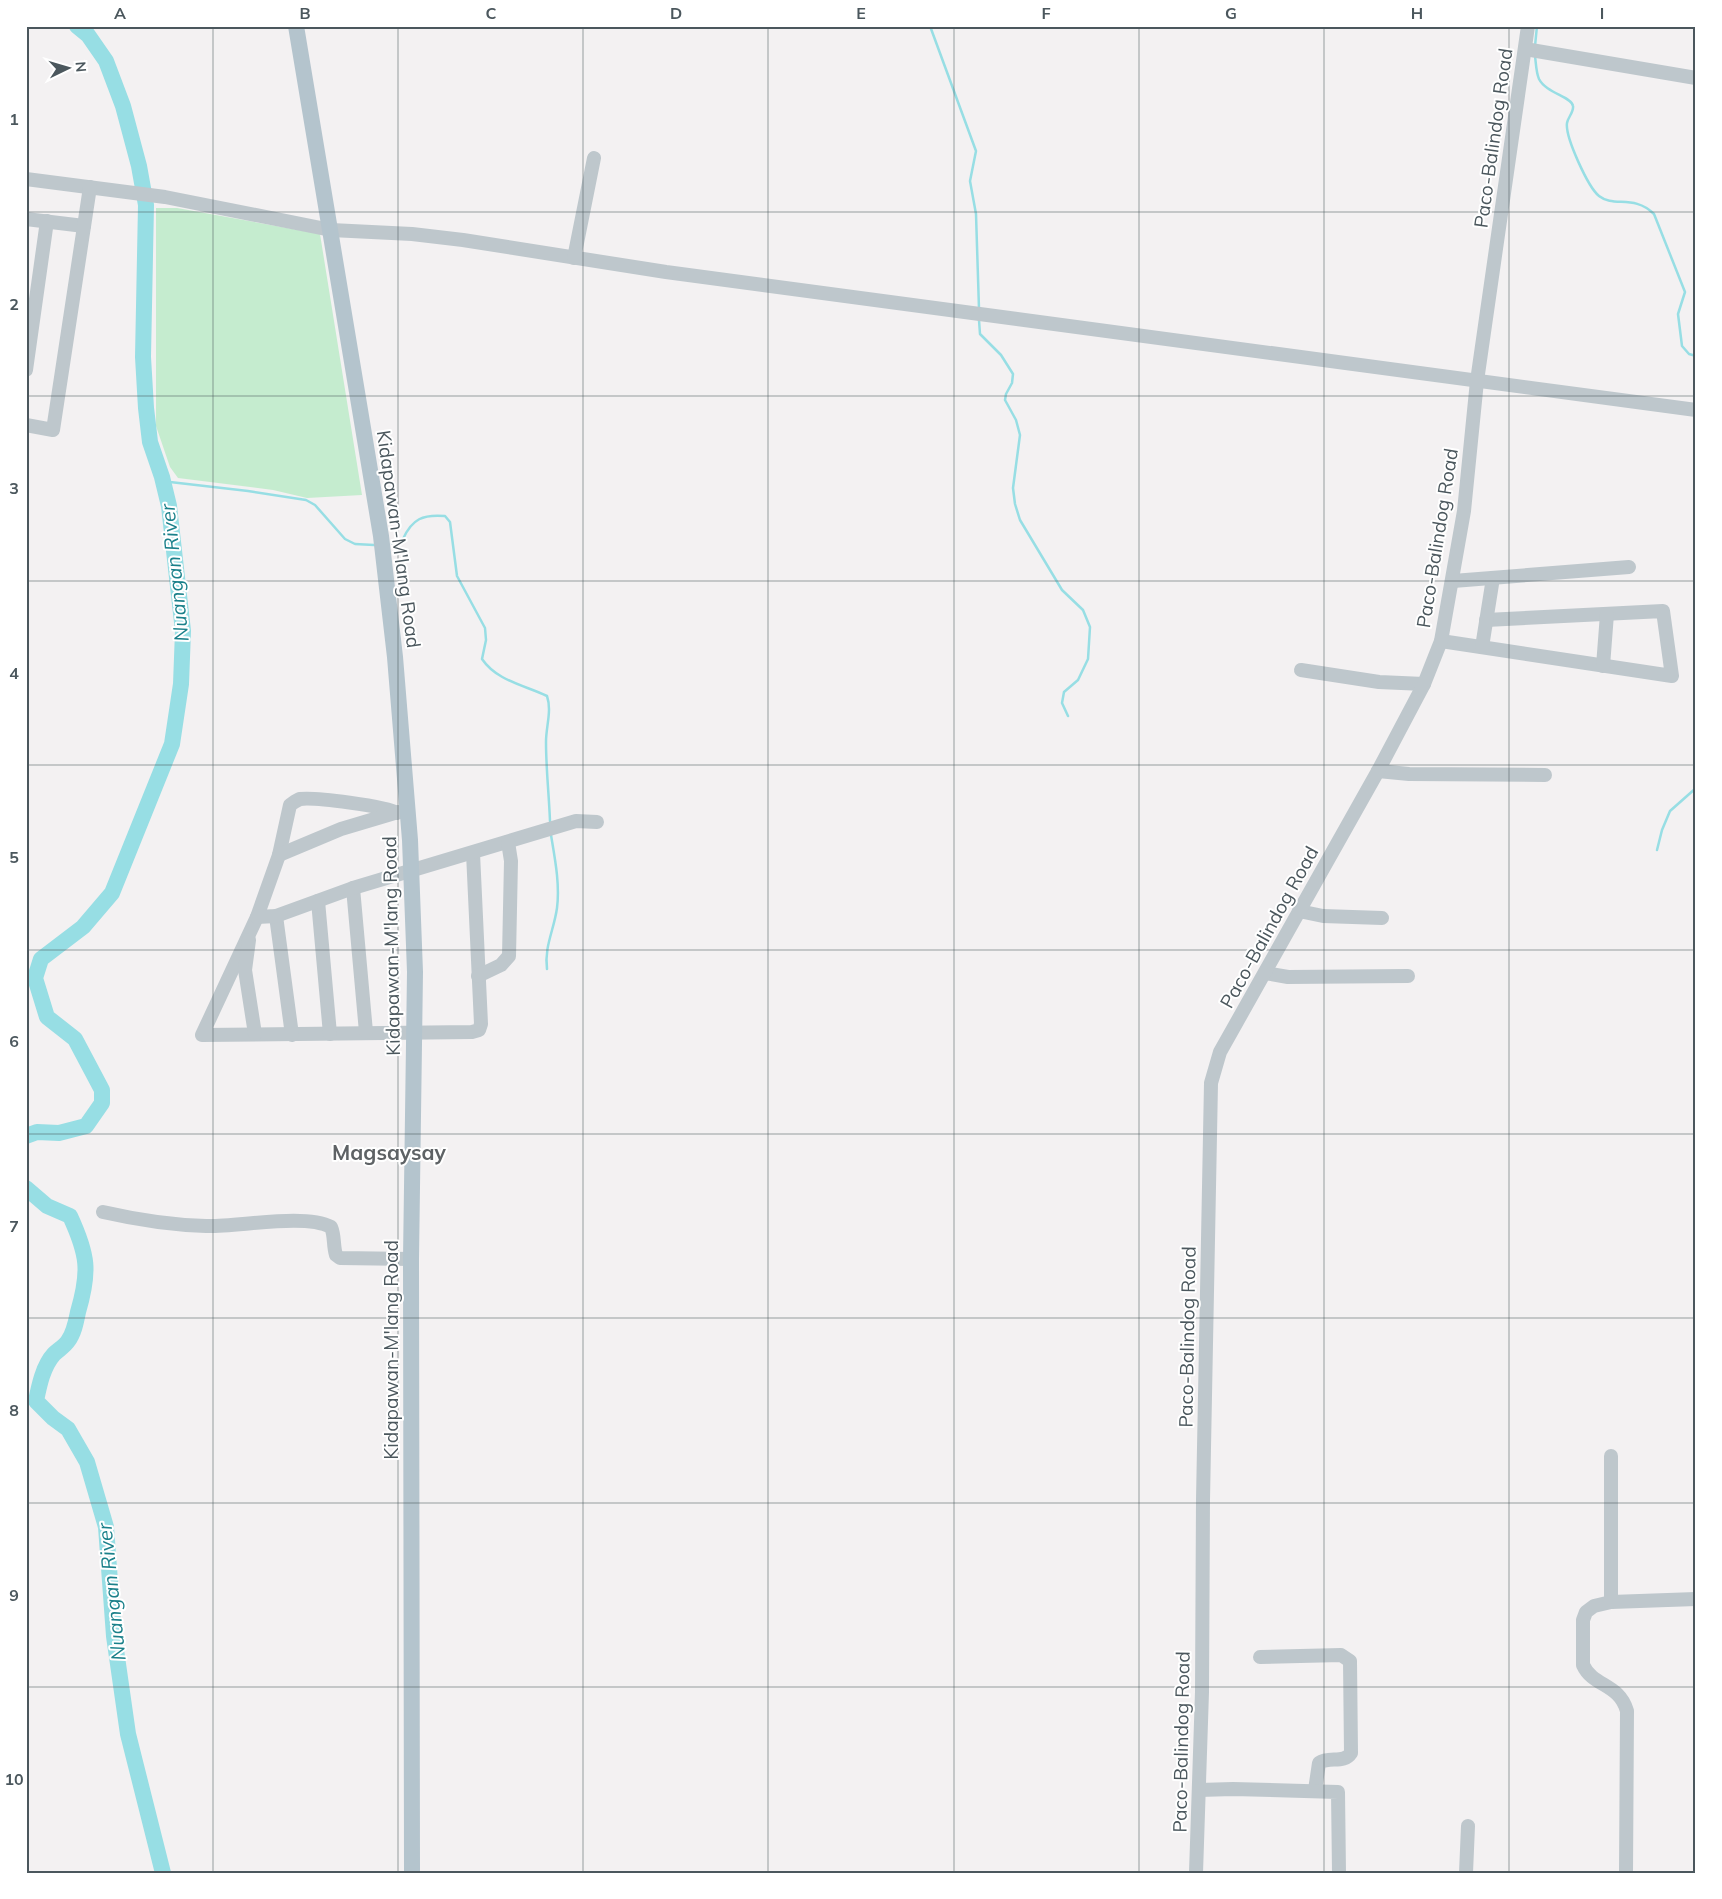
<svg xmlns="http://www.w3.org/2000/svg" width="1722" height="1899" viewBox="0 0 1722 1899" font-family="Mulish,sans-serif">
<style>
.grass{fill:#c5eccf}
.lines{fill:none;stroke-linecap:round;stroke-linejoin:round}
.stream{stroke:#97dee4;stroke-width:2.5}
.river{stroke:#97dee4;stroke-width:16}
.minor{stroke:#bec7cc;stroke-width:14}
.major{stroke:#b4c4cd;stroke-width:16}
.grid{fill:none;stroke:#4b575d;stroke-width:1;stroke-opacity:0.55}
.labels{text-anchor:middle;dominant-baseline:central;stroke-width:4;stroke-linejoin:round;paint-order:stroke}
.street-label{font-size:19px;fill:#4b575d;stroke:#fff}
.water-label{font-size:20px;font-style:italic;fill:#1a808a;stroke:#fff}
.quarter-label{font-size:21px;font-weight:bold;fill:#5e6265;stroke:#fff}
.neatline{fill:none;stroke:#4b575d;stroke-width:2}
.grid-label{font-size:16px;text-anchor:middle;font-weight:bold;fill:#4b575d}
</style>
<rect width="100%" height="100%" fill="#f3f1f2"/>
<path class="grass" d="M156,208H177L320,234L362,495L307,498L273,490L178,478L170,467L156,426Z"/>
<g class="lines">
<g class="stream">
<path d="M930,26L976,151L970,181L976,214L979,309"/>
<path d="M1535,46L1537,26"/>
<path d="M1535,56C1536,63 1536,72 1539,79C1546,93 1572,97 1573,106C1574,112 1568,117 1567,123C1565,137 1588,187 1599,196C1614,208 1634,194 1654,214L1685,292L1678,314L1682,346L1689,354L1696,356"/>
<path d="M979,320L980,334L1001,355L1013,374L1012,383L1006,394L1005,400L1016,420L1020,435L1013,488L1015,504L1020,520L1062,590L1083,610L1090,627L1088,659L1078,680L1064,692L1062,703L1068,716"/>
<path d="M162,477L170,482L248,491L306,500L315,505L345,539L355,544L374,545"/>
<path d="M392,543L403,539C412,519 423,514 445,516L450,522L457,576L485,628L486,640L482,659C497,681 524,685 547,696C552,711 546,726 546,742C546,769 549,795 550,821"/>
<path d="M1657,850L1662,830L1670,811L1696,788"/>
<path d="M547,969C544,947 554,930 557,908C560,884 555,859 551,835"/>
</g>
<g class="river">
<path d="M26,1136L37,1132L59,1133L86,1126L102,1103V1090L75,1039L47,1017L35,978L41,959L83,927L112,893L172,744L181,684L183,631L169,506L162,477L150,442L146,408L143,357L146,205L139,166L123,106L106,61L88,35L77,26"/>
<path d="M26,1188L47,1206L70,1216C88,1255 90,1271 78,1312C76,1322 74,1333 68,1341C65,1346 58,1350 54,1354C43,1366 39,1386 36,1401L53,1418L68,1429L87,1462L106,1527L114,1636L128,1734L163,1873"/>
</g>
<g class="minor">
<path d="M1525,49L1696,78"/>
<path d="M26,179L165,197L331,230L412,234L463,240L666,272L1696,410"/>
<path d="M26,219L84,226"/>
<path d="M574,258L594,158"/>
<path d="M26,370L47,221"/>
<path d="M26,425L53,430L90,187"/>
<path d="M1453,581L1629,567"/>
<path d="M1441,641L1672,676L1663,611L1486,620"/>
<path d="M1482,647L1493,578"/>
<path d="M1603,666L1607,614"/>
<path d="M1301,670L1379,682L1424,684"/>
<path d="M1378,771L1409,774L1545,775"/>
<path d="M397,813C386,806 314,797 300,799C297,800 293,803 290,805L279,855L257,917L202,1035L472,1032L479,1030L481,1024L473,853"/>
<path d="M279,855L341,829L398,812"/>
<path d="M353,888L366,1032"/>
<path d="M318,901L330,1034"/>
<path d="M1299,911L1323,916L1382,918"/>
<path d="M276,916L292,1035"/>
<path d="M257,917L276,916L353,888L576,821L597,822"/>
<path d="M249,940L245,970L255,1034"/>
<path d="M1265,973L1288,977L1408,976"/>
<path d="M478,976L501,965L509,956L511,861L508,842"/>
<path d="M103,1212C138,1220 171,1225 206,1226C238,1227 305,1213 331,1227C335,1236 333,1246 336,1255L340,1258L411,1259"/>
<path d="M1611,1602V1456"/>
<path d="M1260,1657L1341,1655L1350,1661L1351,1753C1344,1764 1329,1756 1319,1763L1315,1790"/>
<path d="M1199,1790L1233,1789L1338,1792L1339,1873"/>
<path d="M1196,1873L1202,1692L1203,1500L1211,1083L1220,1052L1378,771L1424,684L1441,641L1464,511L1477,381L1528,26"/>
<path d="M1466,1873L1468,1826"/>
<path d="M1626,1873L1627,1711C1619,1683 1593,1687 1583,1665V1620L1586,1612L1594,1606L1611,1602L1696,1599"/>
</g>
<path class="major" d="M296,26L381,536L395,657L410,840L415,972L411,1259L412,1873"/>
</g>
<path class="grid" d="M213,26V1873M398,26V1873M583,26V1873M768,26V1873M954,26V1873M1139,26V1873M1324,26V1873M1509,26V1873M26,212H1696M26,396H1696M26,581H1696M26,765H1696M26,950H1696M26,1134H1696M26,1318H1696M26,1503H1696M26,1687H1696"/>
<g class="labels">
<g class="street-label">
<text transform="translate(1493 138) rotate(-82)">Paco-Balindog Road</text>
<text transform="translate(1437 538) rotate(-81)">Paco-Balindog Road</text>
<text transform="translate(399 539) rotate(82)">Kidapawan-M'lang Road</text>
<text transform="translate(1269 927) rotate(-61)">Paco-Balindog Road</text>
<text transform="translate(391 946) rotate(-91)">Kidapawan-M'lang Road</text>
<text transform="translate(1187 1337) rotate(-89)">Paco-Balindog Road</text>
<text transform="translate(391 1350) rotate(-90)">Kidapawan-M'lang Road</text>
<text transform="translate(1181 1742) rotate(-89)">Paco-Balindog Road</text>
</g>
<g class="water-label">
<text transform="translate(174 573) rotate(-96)">Nuangan River</text>
<text transform="translate(111 1592) rotate(-96)">Nuangan River</text>
</g>
<g class="quarter-label">
<text x="389" y="1152">Magsaysay</text>
</g>
</g>
<rect width="1722" height="1899" fill="none" stroke="#ffffff" stroke-width="55"/>
<g transform="translate(68 68) rotate(85)" stroke="#ffffff" stroke-width="4" paint-order="stroke">
<path d="M0-4L9 19L0 12L-9 19Z" fill="#4b575d"/>
<text y="-8" font-size="14" font-weight="bold" text-anchor="middle" fill="#4b575d">N</text>
</g>
<rect x="28" y="28" width="1666" height="1844" class="neatline"/>
<g class="grid-label">
<text x="120" y="19">A</text>
<text x="305" y="19">B</text>
<text x="491" y="19">C</text>
<text x="676" y="19">D</text>
<text x="861" y="19">E</text>
<text x="1046" y="19">F</text>
<text x="1231" y="19">G</text>
<text x="1417" y="19">H</text>
<text x="1602" y="19">I</text>
<text x="14" y="125">1</text>
<text x="14" y="310">2</text>
<text x="14" y="494">3</text>
<text x="14" y="679">4</text>
<text x="14" y="863">5</text>
<text x="14" y="1047">6</text>
<text x="14" y="1232">7</text>
<text x="14" y="1416">8</text>
<text x="14" y="1601">9</text>
<text x="14" y="1785">10</text>
</g>
</svg>
